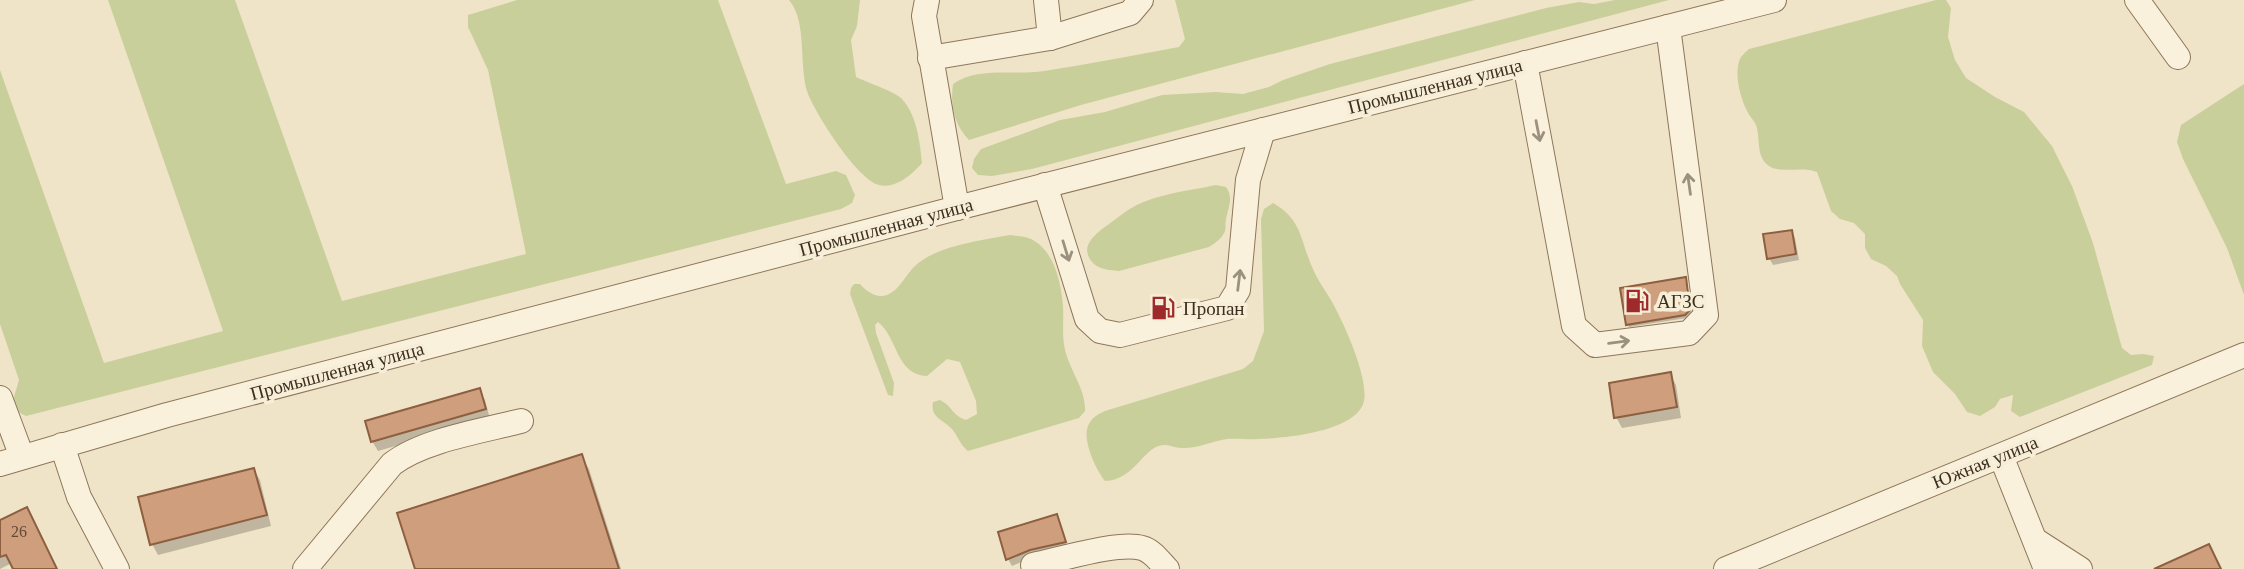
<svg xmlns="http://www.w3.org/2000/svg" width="2244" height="569" viewBox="0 0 2244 569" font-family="'Times New Roman',serif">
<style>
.green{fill:#c9cf9b}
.shadow{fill:#0003}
.building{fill:#cf9f7d;stroke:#8d5f41;stroke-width:2}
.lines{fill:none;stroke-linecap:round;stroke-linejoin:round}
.minor-casing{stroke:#8d765c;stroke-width:26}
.minor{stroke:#faf1dc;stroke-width:24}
.oneway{stroke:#9c907e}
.labels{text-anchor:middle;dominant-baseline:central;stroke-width:7;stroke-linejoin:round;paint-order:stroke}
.number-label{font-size:16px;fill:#624a37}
.street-label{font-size:19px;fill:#3d2e20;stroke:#f7eed8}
.poi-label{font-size:19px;fill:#3d2e20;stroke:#f7eed8;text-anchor:start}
</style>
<rect width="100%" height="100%" fill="#f0e4c8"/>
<g class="green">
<path d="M108,0H235L342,301L526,254L488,70L468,27V15L517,0H718L786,184L836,171L846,175L855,195L852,203L841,209L26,416L16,411L13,400L19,380L0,324V70L104,363L223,331Z"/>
<path d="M789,0H860L857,26L851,40L856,77C868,83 894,91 902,99C917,115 920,143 922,163C912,175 893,191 876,184C854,174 817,116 808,94C798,67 808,22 789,0Z"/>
<path d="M1175,0H1475L1081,105L969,140C954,125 950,105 953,84C979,66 1014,76 1044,71C1089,64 1134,55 1179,47L1185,39Z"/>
<path d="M1615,0H1669L1032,169L992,176L978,175L972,168L974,159L981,149L1060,120L1105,112L1162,95L1216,92L1243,94L1269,87L1283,80L1330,64L1546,8L1579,2L1594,4Z"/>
<path d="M1936,0H1946L1951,8L1948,37L1955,60L1966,78L1995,97L2024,112L2052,146L2072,186L2093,243L2122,348L2131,355L2143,354L2154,356L2152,365L2020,417L2011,411L2013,395L2000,399L1995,407L1980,416L1967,412L1955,394L1933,372L1922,346L1923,320L1900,284L1897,276L1886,266L1871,259L1865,248V234L1854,223L1840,219L1831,211L1817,172C1801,166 1781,174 1769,166C1755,156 1761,139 1756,125C1754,120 1749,116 1747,111C1740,97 1733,71 1741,57C1743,54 1746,52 1749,49Z"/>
<path d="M2244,84V295L2227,248L2183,159L2177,142L2181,125Z"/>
<path d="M1216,185L1226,187C1234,198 1228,207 1226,220C1225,223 1226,228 1225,231C1222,239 1215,243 1209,247L1119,271C1107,270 1093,269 1088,255C1084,244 1094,236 1102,229C1111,223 1119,216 1128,210C1153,194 1188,191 1216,185Z"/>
<path d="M1273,203C1303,220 1300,241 1313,269C1316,277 1321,284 1326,292C1340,313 1369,376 1364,401C1357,432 1285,438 1259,439C1249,440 1238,438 1227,439C1212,441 1197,449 1181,448C1175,448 1170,445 1165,445C1144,444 1136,480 1105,481C1096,470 1082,440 1088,426C1091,418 1098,414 1105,411L1243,369L1253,361L1264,331L1261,219L1264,209Z"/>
<path d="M1010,235C1017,236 1025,236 1031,239C1054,250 1061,282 1063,306C1064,318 1062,332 1064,344C1067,368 1086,387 1085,411L1079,418L968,451C959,444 958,435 951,428C942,419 930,417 933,402L940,400C953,406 951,415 966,420L977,414L976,401L960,362L947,359L927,376C896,375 898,338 878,322L875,325L876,333L894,383L893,396L888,395L850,294L851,288L854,284H860C867,292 878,300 889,294C901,288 906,274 915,266C936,246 982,240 1010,235Z"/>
</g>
<g class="shadow">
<path d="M1791,231L1795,238L1799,260L1773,265L1769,258Z"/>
<path d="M1685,279L1691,314L1687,318L1629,327L1628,325Z"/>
<path d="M1670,374L1676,385L1681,418L1622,428L1616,417Z"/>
<path d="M479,390L485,400L490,419L378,451L372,441Z"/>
<path d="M581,456L589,469L621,569H417Z"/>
<path d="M254,470L260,480L271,526L158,555L152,544Z"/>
<path d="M1056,516L1068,548L1034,557L1012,566L1008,559Z"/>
<path d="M0,522L56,569H15L12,563L0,569Z"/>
</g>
<g class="building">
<path d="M1792,230L1796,254L1767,259L1763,234Z"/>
<path d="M1686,277L1690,310L1685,315L1626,325L1620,288Z"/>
<path d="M1671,372L1677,407L1614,418L1609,383Z"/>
<path d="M480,388L486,409L371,442L365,421Z"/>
<path d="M582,454L619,569H415L397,513Z"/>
<path d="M254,468L267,515L150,545L138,497Z"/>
<path d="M27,507L57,569H13L6,555L0,557V520Z"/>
<path d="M1057,514L1066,542L1030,550L1006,560L998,532Z"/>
<path d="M2209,544L2221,569H2154Z"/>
</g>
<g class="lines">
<g class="minor-casing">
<g id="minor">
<path d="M927,0L924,16L957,208"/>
<path d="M1046,0L1050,38"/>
<path d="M2137,0L2178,57"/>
<path d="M930,58L1050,38L1130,13L1141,0"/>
<path d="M1525,63L1574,326L1595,345L1689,333L1706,315L1668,27"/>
<path d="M1045,185L1087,319L1100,331L1120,335L1227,308L1238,290L1248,180L1263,130"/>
<path d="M0,398L22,457"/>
<path d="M62,445L79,497L117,569"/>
<path d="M2001,456L2046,569"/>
<path d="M0,464L167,415L957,208L1774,0"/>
<path d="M2035,540L2080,569"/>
<path d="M1033,565C1059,560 1118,541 1142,548C1153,551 1159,561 1167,569"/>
<path d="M305,569L392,464C423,440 482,431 521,421"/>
<path d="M1726,569L2244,355"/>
</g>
</g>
<use href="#minor" class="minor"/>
</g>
<defs><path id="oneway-shaft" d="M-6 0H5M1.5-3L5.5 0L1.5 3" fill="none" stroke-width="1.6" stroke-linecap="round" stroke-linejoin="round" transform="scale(1.75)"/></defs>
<g class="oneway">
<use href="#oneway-shaft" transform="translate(1538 131) rotate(79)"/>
<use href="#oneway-shaft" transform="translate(1689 184) rotate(-98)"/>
<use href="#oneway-shaft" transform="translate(1066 251) rotate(73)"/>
<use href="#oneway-shaft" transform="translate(1239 280) rotate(-83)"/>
<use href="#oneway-shaft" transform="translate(1619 342) rotate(-7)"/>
</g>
<defs>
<g id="fuel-bare" transform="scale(1.89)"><path d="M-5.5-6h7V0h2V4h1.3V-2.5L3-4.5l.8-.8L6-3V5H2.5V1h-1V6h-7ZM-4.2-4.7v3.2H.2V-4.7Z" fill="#9e2a2b" stroke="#f7eed8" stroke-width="2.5" paint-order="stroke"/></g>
</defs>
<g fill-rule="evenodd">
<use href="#fuel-bare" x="1637" y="301"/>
<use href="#fuel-bare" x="1163" y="308"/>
</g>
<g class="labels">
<g class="number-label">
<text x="19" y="531">26</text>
</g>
<g class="street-label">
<text transform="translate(1435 86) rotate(-14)">Промышленная улица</text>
<text transform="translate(886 227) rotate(-15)">Промышленная улица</text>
<text transform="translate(337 371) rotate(-15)">Промышленная улица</text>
<text transform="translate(1985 462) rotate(-22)">Южная улица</text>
</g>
<g class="poi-label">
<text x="1657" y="301">АГЗС</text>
<text x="1183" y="308">Пропан</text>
</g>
</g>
</svg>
